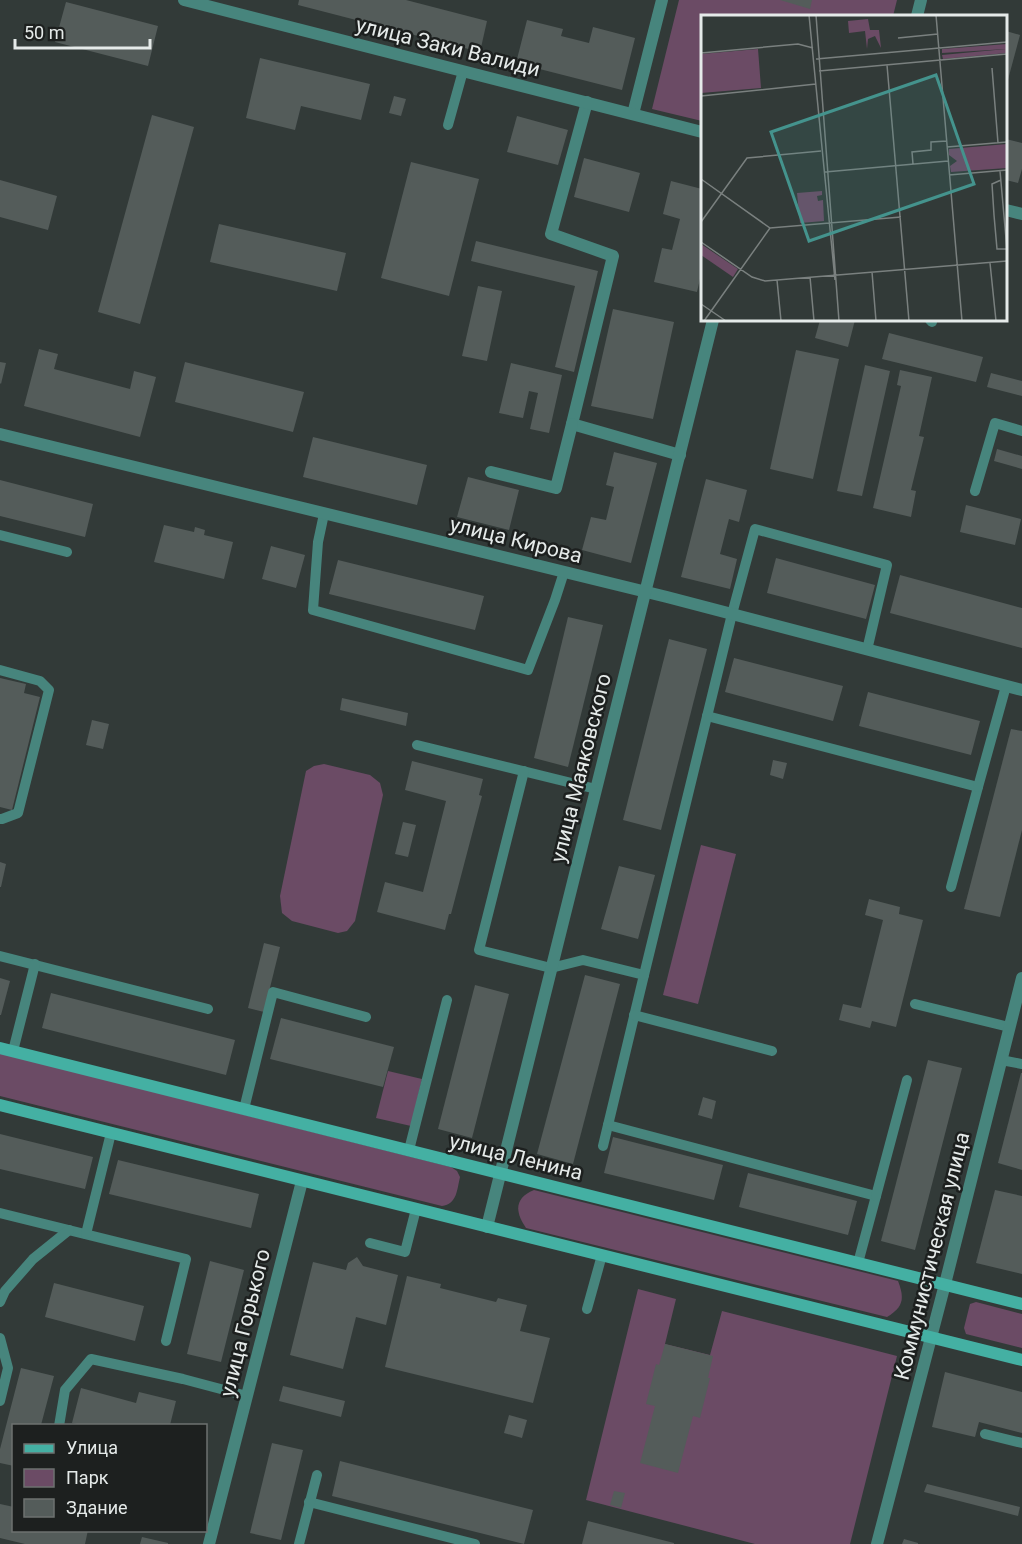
<svg xmlns="http://www.w3.org/2000/svg" width="1022" height="1544" viewBox="0 0 1022 1544" font-family="Roboto,sans-serif">
<style>
.green{fill:#6b4b65}
.building{fill:#545c5a}
.lines{fill:none;stroke-linecap:round;stroke-linejoin:round}
.service{stroke:#47857d;stroke-width:10}
.minor{stroke:#47857d;stroke-width:12}
.tertiary{stroke:#47857d;stroke-width:12}
.secondary{stroke:#44b0a3;stroke-width:12}
.labels{text-anchor:middle;dominant-baseline:central;stroke-width:5;stroke-linejoin:round;paint-order:stroke}
.street-label{font-size:21px;fill:#e5eae9;stroke:#1d201f}
.inset-road{fill:none;stroke:#7a807f;stroke-width:1.5}
.view{fill:#44938d;fill-opacity:0.15;stroke:#44938d;stroke-width:3}
.inset-edge{fill:none;stroke:#e5eae9;stroke-width:3}
</style>
<rect width="100%" height="100%" fill="#323a38"/>
<g class="green">
<path d="M679,0H897L893,16H702V121L652,109Z"/>
<path d="M324,764L370,775L380,783L383,795L355,921L347,931L338,933L292,921L282,913L280,896L306,771L314,766Z"/>
<path d="M701,845L736,854L698,1004L663,995Z"/>
<path d="M0,1053L451,1167L457,1171L460,1177C457,1190 457,1204 442,1206L0,1096Z"/>
<path d="M388,1071L422,1079L411,1126L376,1118Z"/>
<path d="M534,1190L898,1281C905,1299 903,1307 887,1317L526,1228C515,1212 514,1198 534,1190Z"/>
<path d="M638,1289L676,1299L665,1344L710,1355L722,1311L897,1356L850,1544H755L586,1500Z"/>
<path d="M976,1302L1022,1314V1348L966,1334L964,1328L970,1304Z"/>
</g>
<g class="building">
<path d="M299,0H406L487,21L480,52L298,5Z"/>
<path d="M780,0H812L810,9Z"/>
<path d="M66,2L158,26L148,66L55,42Z"/>
<path d="M527,20L563,29L561,36L589,43L593,27L635,38L622,90L516,63Z"/>
<path d="M1006,31L1020,35L1006,87Z"/>
<path d="M260,58L370,84L361,120L301,106L295,130L246,118Z"/>
<path d="M394,96L406,99L401,116L389,113Z"/>
<path d="M152,115L194,127L140,324L98,312Z"/>
<path d="M517,116L568,130L558,165L507,152Z"/>
<path d="M1006,139L1022,143V169L1018,183L1006,180Z"/>
<path d="M584,158L640,173L629,212L574,197Z"/>
<path d="M411,162L479,179L449,296L381,278Z"/>
<path d="M0,180L57,196L48,230L0,217Z"/>
<path d="M671,181L702,189V270L697,292L654,282L662,248L672,250L680,219L663,214Z"/>
<path d="M219,224L346,253L337,291L210,262Z"/>
<path d="M476,241L598,271L574,372L555,367L575,286L471,261Z"/>
<path d="M478,286L502,291L487,361L462,356Z"/>
<path d="M613,309L674,322L653,419L591,406Z"/>
<path d="M820,320H855L848,347L815,338Z"/>
<path d="M889,333L983,357L976,382L882,359Z"/>
<path d="M39,349L58,354L54,369L130,389L134,371L156,377L140,437L24,406Z"/>
<path d="M796,350L839,359L813,479L770,469Z"/>
<path d="M0,362L6,363L1,384L0,383Z"/>
<path d="M185,362L304,392L293,432L175,402Z"/>
<path d="M511,363L562,375L549,433L530,429L538,393L529,391L523,418L499,413Z"/>
<path d="M865,365L890,371L862,496L837,491Z"/>
<path d="M900,370L932,377L919,436L924,437L911,490L916,491L911,517L873,508L901,386L897,385Z"/>
<path d="M991,373L1022,381V396L987,387Z"/>
<path d="M313,437L427,465L417,505L303,477Z"/>
<path d="M997,449L1022,456V469L994,461Z"/>
<path d="M614,452L657,463L631,563L582,550L591,517L606,520L614,487L606,485Z"/>
<path d="M468,477L519,490L509,530L457,517Z"/>
<path d="M706,479L747,490L739,522L729,519L720,554L737,559L730,589L681,577Z"/>
<path d="M0,480L93,504L85,537L0,516Z"/>
<path d="M966,505L1021,519L1015,545L960,532Z"/>
<path d="M164,525L194,532L195,527L205,530L204,535L233,542L224,579L154,562Z"/>
<path d="M271,546L305,555L296,588L262,579Z"/>
<path d="M776,558L875,585L866,619L767,593Z"/>
<path d="M338,560L484,596L475,630L329,594Z"/>
<path d="M900,575L1022,608V648L890,613Z"/>
<path d="M568,617L603,625L568,767L534,758Z"/>
<path d="M669,639L707,649L661,830L623,820Z"/>
<path d="M734,658L843,686L833,721L725,692Z"/>
<path d="M0,678L26,684L24,693L40,697L12,810L0,807Z"/>
<path d="M868,692L980,721L971,755L859,726Z"/>
<path d="M342,698L408,713L406,726L340,710Z"/>
<path d="M92,720L109,724L103,749L86,745Z"/>
<path d="M1011,729L1022,731V830L1000,917L964,909Z"/>
<path d="M773,760L787,763L783,779L770,775Z"/>
<path d="M412,761L483,779L479,795L482,796L451,914H449L445,930L377,912L385,882L423,892L446,801L405,790Z"/>
<path d="M403,822L416,825L408,857L395,854Z"/>
<path d="M0,862L6,864L1,887H0Z"/>
<path d="M619,866L655,875L638,939L601,929Z"/>
<path d="M869,899L900,907L899,914L923,920L896,1027L872,1021L870,1028L839,1020L843,1004L861,1008L883,920L865,915Z"/>
<path d="M264,943L280,947L264,1012L248,1008Z"/>
<path d="M585,975L620,984L573,1164L537,1154Z"/>
<path d="M0,978L10,981L1,1015H0Z"/>
<path d="M475,985L509,994L472,1138L438,1129Z"/>
<path d="M51,993L235,1040L226,1075L42,1028Z"/>
<path d="M281,1018L394,1047L383,1087L270,1059Z"/>
<path d="M928,1060L962,1068L915,1250L881,1241Z"/>
<path d="M1021,1073H1022V1170L998,1163Z"/>
<path d="M703,1097L716,1101L712,1119L698,1115Z"/>
<path d="M0,1134L93,1157L85,1189L0,1169Z"/>
<path d="M613,1137L723,1165L714,1200L604,1173Z"/>
<path d="M118,1160L259,1194L251,1228L109,1194Z"/>
<path d="M748,1173L857,1201L848,1235L739,1207Z"/>
<path d="M995,1190L1022,1196V1274L976,1263Z"/>
<path d="M357,1257L363,1266L398,1275L386,1325L356,1317L343,1369L290,1355L313,1262L346,1270L348,1263Z"/>
<path d="M210,1261L244,1270L221,1362L187,1354Z"/>
<path d="M407,1276L441,1284L440,1288L496,1302L498,1298L527,1305L520,1331L550,1338L533,1403L385,1367Z"/>
<path d="M54,1283L144,1306L135,1341L45,1317Z"/>
<path d="M665,1344L713,1356L708,1378H710L700,1418L693,1416L678,1473L640,1463L655,1406L646,1404L656,1364L659,1365Z"/>
<path d="M21,1368L54,1376L41,1425H14V1466L0,1463V1449Z"/>
<path d="M945,1372L1022,1392V1433L979,1422L975,1437L932,1427Z"/>
<path d="M283,1386L345,1401L341,1417L279,1401Z"/>
<path d="M81,1388L136,1403L139,1392L176,1401L170,1425H82L72,1423Z"/>
<path d="M509,1415L527,1420L522,1438L504,1433Z"/>
<path d="M272,1443L303,1450L281,1540L250,1533Z"/>
<path d="M340,1461L533,1510L524,1544L332,1496Z"/>
<path d="M927,1484L1020,1507L1018,1516L924,1492Z"/>
<path d="M614,1491L625,1493L621,1508L610,1505Z"/>
<path d="M0,1504L14,1507V1530H88L85,1544H25L0,1538Z"/>
<path d="M588,1521L674,1543V1544H582Z"/>
<path d="M142,1537L168,1543V1544H140Z"/>
<path d="M904,1539L918,1543V1544H902Z"/>
</g>
<g class="lines">
<g class="service">
<path d="M448,125L463,71"/>
<path d="M930,320L932,322"/>
<path d="M975,491L995,423L1022,431"/>
<path d="M324,514L318,542L313,610L528,670L555,600L564,572"/>
<path d="M0,535L67,552"/>
<path d="M0,670L40,681L49,690L18,813L2,819H0"/>
<path d="M707,716L978,787L951,887"/>
<path d="M417,745L596,789"/>
<path d="M524,771L479,950L551,968L583,960L644,975L603,1146"/>
<path d="M978,787L1006,686"/>
<path d="M0,956L208,1009"/>
<path d="M644,975L732,614L755,529L887,565L867,650"/>
<path d="M915,1004L1009,1027"/>
<path d="M634,1015L772,1051"/>
<path d="M13,1051L35,964"/>
<path d="M1001,1060L1022,1064"/>
<path d="M244,1109L273,992L366,1017"/>
<path d="M608,1125L876,1196L858,1263"/>
<path d="M409,1150L447,1000"/>
<path d="M876,1196L907,1080"/>
<path d="M0,1213L186,1259L166,1341"/>
<path d="M86,1234L111,1133"/>
<path d="M370,1243L405,1252L416,1209"/>
<path d="M0,1302L5,1291L33,1259L69,1230"/>
<path d="M587,1309L602,1255"/>
<path d="M0,1338L8,1368L0,1401"/>
<path d="M59,1426L65,1390L91,1359L183,1379L247,1396"/>
<path d="M985,1434L1022,1443"/>
<path d="M309,1502L475,1544"/>
<path d="M299,1544L317,1475"/>
</g>
<g class="minor">
<path d="M917,16L921,0"/>
<path d="M587,102L551,234L613,256L572,424L680,455"/>
<path d="M633,114L662,0"/>
<path d="M0,434L667,597L1022,690"/>
<path d="M491,472L556,488L572,424"/>
<path d="M487,1227L713,320"/>
<path d="M945,1284L1022,978"/>
</g>
<g class="tertiary">
<path d="M184,0L702,132"/>
<path d="M1006,210L1022,214"/>
<path d="M209,1544L302,1181"/>
<path d="M877,1544L945,1284"/>
</g>
<g class="secondary">
<path d="M0,1048L1022,1304"/>
<path d="M0,1105L1022,1360"/>
</g>
</g>
<g class="labels">
<g class="street-label">
<text transform="translate(448 47) rotate(14)">улица Заки Валиди</text>
<text transform="translate(516 540) rotate(14)">улица Кирова</text>
<text transform="translate(581 768) rotate(-76)">улица Маяковского</text>
<text transform="translate(516 1157) rotate(14)">улица Ленина</text>
<text transform="translate(932 1256) rotate(-76)">Коммунистическая улица</text>
<text transform="translate(245 1323) rotate(-76)">улица Горького</text>
</g>
</g>
<g transform="translate(701 15)">
<rect width="306" height="306" fill="#323a38"/>
<path d="M167,4L169,15H178L180,33L174,21L167,24L166,34L164,16L148,18L147,6ZM306,29V38L242,44L241,40L305,34L241,38V34ZM57,34L60,73L0,78V39ZM306,129V153L250,157L249,151L256,146L248,140V134ZM121,176V180L116,181L117,186L122,185L123,206L99,208L96,178ZM0,229L37,254L32,262L0,240Z" fill="#6b4b65"/>
<path class="inset-road" d="M108,0L134,265M115,0L138,306M235,0L261,306M197,23L237,19M0,38L97,29L112,33M115,44L306,27M186,50L208,306M291,53L297,128M118,56L306,39M0,81L115,69M246,132L306,127M212,149L211,137L230,135V127L246,126M299,156L306,235M124,157L247,146M248,160L306,155M0,164L69,213L200,202M300,165L291,169L293,200L296,234H306M0,207L46,143L120,136M0,227L51,262L64,266L306,246M289,248L295,306M171,257L175,306M109,262L113,306M76,265L80,306M0,289L25,306M3,306L69,213"/>
<path class="view" d="M235,60L273,169L108,226L70,117Z"/>
<rect width="306" height="306" class="inset-edge"/>
</g>
<rect x="12" y="1424" width="195" height="108" fill="#1d201f" stroke="#6d7170" stroke-width="1.5"/>
<rect x="24" y="1444" width="30" height="9" fill="#44b0a3" stroke="#6d7170" stroke-width="1.5"/>
<text x="66" y="1454" font-size="18" fill="#e5eae9">Улица</text>
<rect x="24" y="1469" width="30" height="18" fill="#6b4b65" stroke="#6d7170" stroke-width="1.5"/>
<text x="66" y="1484" font-size="18" fill="#e5eae9">Парк</text>
<rect x="24" y="1499" width="30" height="18" fill="#545c5a" stroke="#6d7170" stroke-width="1.5"/>
<text x="66" y="1514" font-size="18" fill="#e5eae9">Здание</text>
<path d="M15 39v9h135v-9" fill="none" stroke="#e5eae9" stroke-width="3"/>
<text x="24" y="39" font-size="18" fill="#e5eae9" stroke="#1d201f" stroke-width="4.5" paint-order="stroke">50 m</text>
</svg>
